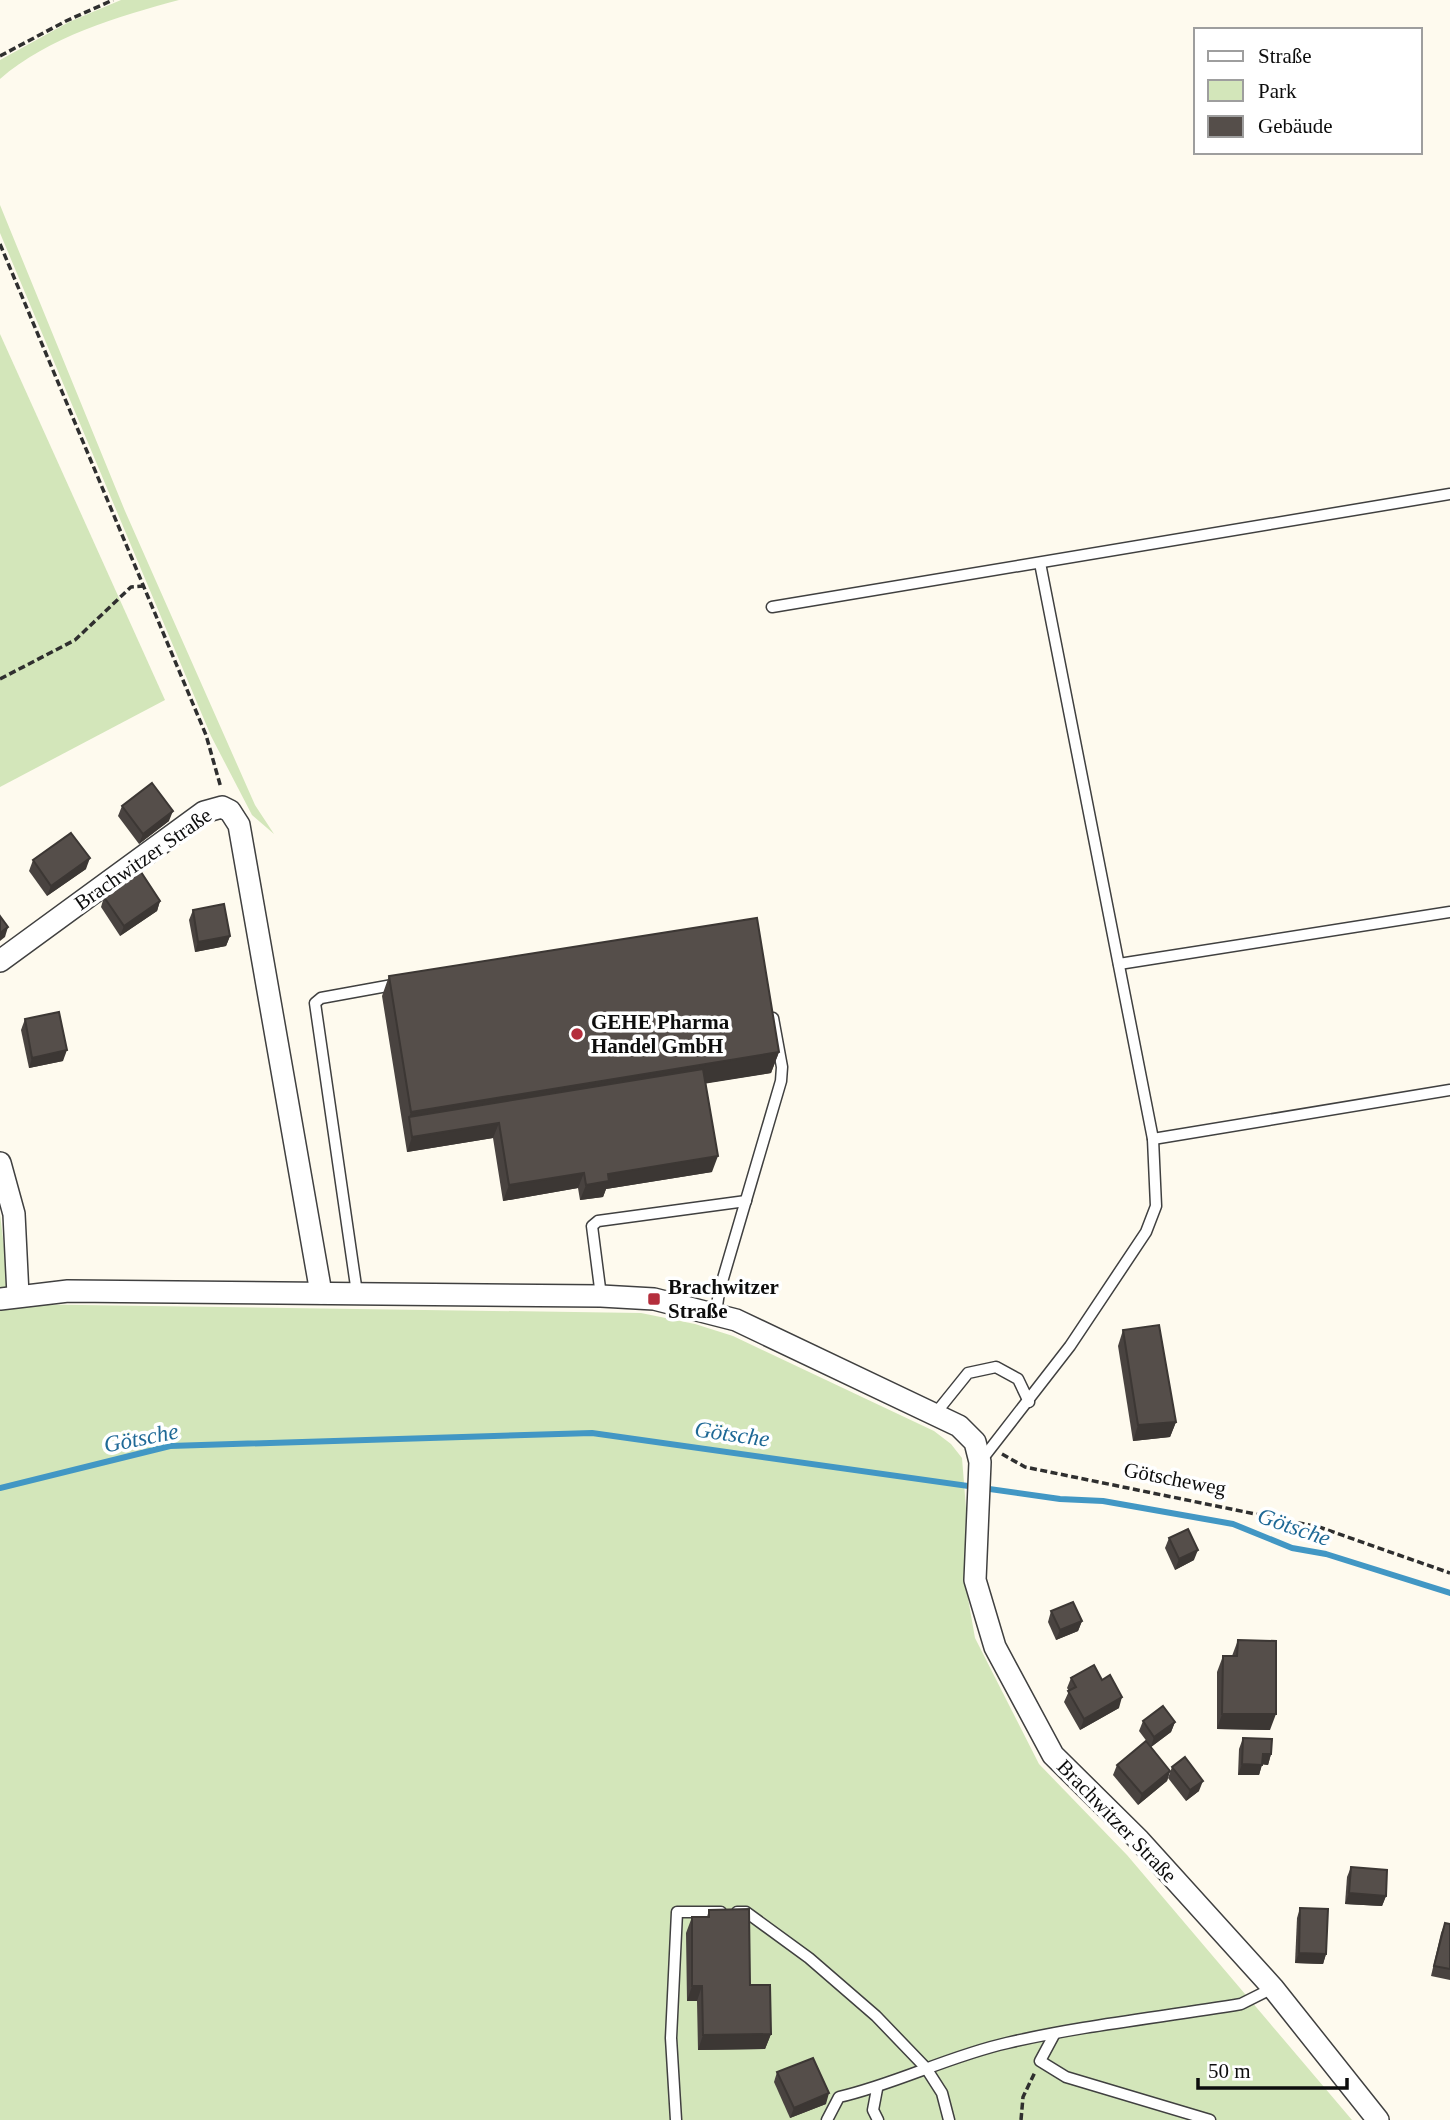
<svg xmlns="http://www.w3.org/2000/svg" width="1450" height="2120" viewBox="0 0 1450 2120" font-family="Georgia,serif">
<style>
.green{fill:#d3e6ba}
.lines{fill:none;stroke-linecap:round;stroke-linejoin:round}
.stream{stroke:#4297c4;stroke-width:6}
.service-casing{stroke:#404040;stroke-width:13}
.minor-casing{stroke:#404040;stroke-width:24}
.path{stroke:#2f2f2f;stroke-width:3.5;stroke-dasharray:7 3.5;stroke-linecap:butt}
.service{stroke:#fff;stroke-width:10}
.minor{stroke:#fff;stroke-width:21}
.wall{fill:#494340}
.shaded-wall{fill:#3c3734}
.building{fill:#554e4a;stroke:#3c3734;stroke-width:2}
.poi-dot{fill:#b42e3c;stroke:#fff;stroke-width:2.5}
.labels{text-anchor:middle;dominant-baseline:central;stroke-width:7;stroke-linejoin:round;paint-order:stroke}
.street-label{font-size:21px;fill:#0d0d0d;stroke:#fff}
.poi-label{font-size:21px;font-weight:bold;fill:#0d0d0d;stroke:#fff;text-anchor:start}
.water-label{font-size:23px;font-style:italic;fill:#1f6996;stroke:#fff}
</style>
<rect width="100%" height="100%" fill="#fefaee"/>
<g class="green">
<path d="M121,0H179C119,16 48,37 0,79V60L69,22Z"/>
<path d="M0,205L125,511L255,805L274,834L252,815L211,736L0,233Z"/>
<path d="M0,334L165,700L0,787Z"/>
<path d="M0,1214L11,1304L641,1313L695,1324L733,1336L934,1431L951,1444L962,1458L966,1508L965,1581L975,1638L1039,1764L1127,1855L1352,2120H0Z"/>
</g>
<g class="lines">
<path class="stream" d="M0,1488L170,1446L592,1433L1060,1499L1103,1501L1233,1524L1292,1548L1326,1554L1450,1593"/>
<g class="service-casing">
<g id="service">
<path d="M772,607L1450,494"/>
<path d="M1119,964L1450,912"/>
<path d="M1153,1139L1450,1090"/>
<path d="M357,1293L315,1003L321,998L398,984"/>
<path d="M601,1296L592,1226L598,1221L746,1201"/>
<path d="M716,1313L719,1292L781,1081L782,1067L773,1018"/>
<path d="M935,1414L968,1373L996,1367L1018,1379L1029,1402"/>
<path d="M980,1462L1070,1346L1146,1232L1156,1206L1153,1139L1040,563"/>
<path d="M737,1912H746L809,1958L876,2016L926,2068L942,2093L949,2120"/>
<path d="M1054,2035L1040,2061L1066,2077L1210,2120"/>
<path d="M877,2089L873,2110L878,2120"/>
<path d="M676,2120L671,2038L677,1912H721"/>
<path d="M827,2120L839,2097C896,2084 949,2056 1007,2043C1084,2025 1164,2017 1241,2004L1273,1988"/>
</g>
</g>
<g class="minor-casing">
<g id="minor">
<path d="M0,961L204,812L222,807L230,811L239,825L321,1293"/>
<path d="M0,1163L14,1214L18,1295"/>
<path d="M0,1299L68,1291L601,1296L654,1299L736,1320L959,1426L975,1442L980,1462L975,1580L995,1647L1053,1755L1139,1840L1273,1988L1378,2120"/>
</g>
</g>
<g class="path">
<path d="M0,56L66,21L113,0"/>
<path d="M0,244L206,735L221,788"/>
<path d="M0,679L75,640L131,587L144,586"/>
<path d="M1002,1454L1025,1467L1319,1527L1450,1573"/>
<path d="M1021,2120L1023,2097L1035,2072"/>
</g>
<use href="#service" class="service"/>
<use href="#minor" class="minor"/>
</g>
<g class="wall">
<path d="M122,806L169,821L139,844L118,816Z"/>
<path d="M33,860L86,869L47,896L29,871Z"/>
<path d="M104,897L160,901L157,911L120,936L101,907Z"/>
<path d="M193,910L230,936L226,946L195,952L189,920Z"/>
<path d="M389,976L779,1052L771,1073L706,1083L712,1172L606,1189L603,1197L580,1200L578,1188L503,1201L493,1138L407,1152L382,996Z"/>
<path d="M25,1019L63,1061L29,1068L21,1030Z"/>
<path d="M1123,1330L1176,1422L1170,1437L1133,1441L1118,1346Z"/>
<path d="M1169,1538L1194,1560L1175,1570L1165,1548Z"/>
<path d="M1051,1611L1082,1621L1078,1631L1056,1640L1048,1622Z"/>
<path d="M1238,1640L1270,1730L1217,1729V1672L1223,1656H1232Z"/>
<path d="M1071,1678L1102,1680L1119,1708L1080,1730L1064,1702L1069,1691L1067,1688Z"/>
<path d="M1143,1721L1175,1722L1171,1732L1151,1747L1139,1731Z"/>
<path d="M1243,1738L1271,1754L1268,1765L1262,1764L1259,1775H1238L1239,1749Z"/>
<path d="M1117,1765L1170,1771L1167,1781L1138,1805L1113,1775Z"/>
<path d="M1172,1767L1199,1791L1186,1801L1168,1778Z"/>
<path d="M1351,1867L1386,1896L1382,1906L1345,1904L1347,1877Z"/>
<path d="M1300,1908L1326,1954L1323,1964L1295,1963L1297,1918Z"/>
<path d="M709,1910L750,1985L771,2034L765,2049L698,2050L697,2001H687L686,1933L692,1917H707Z"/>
<path d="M1445,1923L1450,1924V1980L1431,1976L1441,1933Z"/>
<path d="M777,2072L826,2104L790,2118L774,2082Z"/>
</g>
<g class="shaded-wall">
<path d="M173,811L169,821L139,844L143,834Z"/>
<path d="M90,858L86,869L47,896L51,886Z"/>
<path d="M160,901L157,911L120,936L124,926Z"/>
<path d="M8,927L5,937L0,941V933Z"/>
<path d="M230,936L226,946L195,952L198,942Z"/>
<path d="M67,1050L63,1061L29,1068L32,1058Z"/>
<path d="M779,1052L771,1073L411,1131L409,1117L411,1112Z"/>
<path d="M499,1123L493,1138L407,1152L412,1137Z"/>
<path d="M718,1156L712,1172L606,1189L603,1197L580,1200L586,1185L608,1174Z"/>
<path d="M584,1173L578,1188L503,1201L509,1185Z"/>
<path d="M1176,1422L1170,1437L1133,1441L1138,1425Z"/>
<path d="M1198,1550L1194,1560L1175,1570L1179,1559Z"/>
<path d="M1082,1621L1078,1631L1056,1640L1060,1630Z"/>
<path d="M1122,1697L1119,1708L1080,1730L1084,1719Z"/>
<path d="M1222,1714H1276L1270,1730L1217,1729Z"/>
<path d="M1175,1722L1171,1732L1151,1747L1154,1737Z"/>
<path d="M1263,1754H1271L1268,1765L1259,1764Z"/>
<path d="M1242,1764L1262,1765L1259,1775H1238Z"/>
<path d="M1170,1771L1167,1781L1138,1805L1142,1794Z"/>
<path d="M1203,1781L1199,1791L1186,1801L1190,1790Z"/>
<path d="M1349,1893L1386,1896L1382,1906L1345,1904Z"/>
<path d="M1299,1953L1326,1954L1323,1964L1295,1963Z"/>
<path d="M692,1986H702L697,2001H687Z"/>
<path d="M771,2034L765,2049L698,2050L703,2035Z"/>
<path d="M829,2093L826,2104L790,2118L794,2108Z"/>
</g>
<g class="building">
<path d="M152,783L173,811L143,834L122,806Z"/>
<path d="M71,833L90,858L51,886L33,860Z"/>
<path d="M141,872L160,901L124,926L104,897Z"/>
<path d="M224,904L230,936L198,942L193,910Z"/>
<path d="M0,916L8,927L0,933Z"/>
<path d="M757,918L779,1052L411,1112L389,976Z"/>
<path d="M59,1012L67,1050L32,1058L25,1019Z"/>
<path d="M703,1069L718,1156L608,1174L609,1181L586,1185L584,1173L509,1185L499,1123L412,1137L409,1117Z"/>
<path d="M1159,1325L1176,1422L1138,1425L1123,1330Z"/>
<path d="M1188,1529L1198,1550L1179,1559L1169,1538Z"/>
<path d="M1073,1602L1082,1621L1060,1630L1051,1611Z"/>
<path d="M1238,1640L1276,1641V1714H1222L1223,1656H1237Z"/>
<path d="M1094,1665L1102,1680L1110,1675L1122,1697L1084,1719L1068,1691L1076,1687L1071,1678Z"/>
<path d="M1163,1706L1175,1722L1154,1737L1143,1721Z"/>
<path d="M1243,1738L1272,1739L1271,1754H1263L1262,1765L1242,1764Z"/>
<path d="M1146,1741L1170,1771L1142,1794L1117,1765Z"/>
<path d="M1185,1757L1203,1781L1190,1790L1172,1767Z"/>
<path d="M1351,1867L1387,1870L1386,1896L1349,1893Z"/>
<path d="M1300,1908L1328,1909L1326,1954L1299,1953Z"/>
<path d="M749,1909L750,1985H770L771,2034L703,2035L702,1986H692V1917H709V1910Z"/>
<path d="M1445,1923L1450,1924V1969L1434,1966Z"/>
<path d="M813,2058L829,2093L794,2108L777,2072Z"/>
</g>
<g class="poi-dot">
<circle cx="577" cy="1034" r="7"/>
<rect x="647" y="1292" width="14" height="14" rx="3.5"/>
</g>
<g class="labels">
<g class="street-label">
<text transform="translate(143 859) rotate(-35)">Brachwitzer Straße</text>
<text transform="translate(1175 1479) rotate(11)">Götscheweg</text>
<text transform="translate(1117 1821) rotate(46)">Brachwitzer Straße</text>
</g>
<g class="poi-label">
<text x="591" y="1022">GEHE Pharma<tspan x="591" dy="24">Handel GmbH</tspan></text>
<text x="668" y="1287">Brachwitzer<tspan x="668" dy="24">Straße</tspan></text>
</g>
<g class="water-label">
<text transform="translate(732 1434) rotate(8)">Götsche</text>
<text transform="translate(141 1438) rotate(-11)">Götsche</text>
<text transform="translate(1294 1527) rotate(19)">Götsche</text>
</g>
</g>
<rect x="1194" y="28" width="228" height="126" fill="#ffffff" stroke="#9e9e9e" stroke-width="2"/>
<rect x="1208" y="51" width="35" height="10" fill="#ffffff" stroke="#9e9e9e" stroke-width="2"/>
<text x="1258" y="63" font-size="21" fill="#0d0d0d">Straße</text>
<rect x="1208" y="80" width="35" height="21" fill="#d3e6ba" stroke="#9e9e9e" stroke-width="2"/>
<text x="1258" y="98" font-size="21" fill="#0d0d0d">Park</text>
<rect x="1208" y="116" width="35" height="21" fill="#554e4a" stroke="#9e9e9e" stroke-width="2"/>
<text x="1258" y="133" font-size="21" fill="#0d0d0d">Gebäude</text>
<path d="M1198 2078v10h149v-10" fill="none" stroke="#0d0d0d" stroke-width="3.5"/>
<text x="1208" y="2078" font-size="21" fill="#0d0d0d" stroke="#ffffff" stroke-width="5" paint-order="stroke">50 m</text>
</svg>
